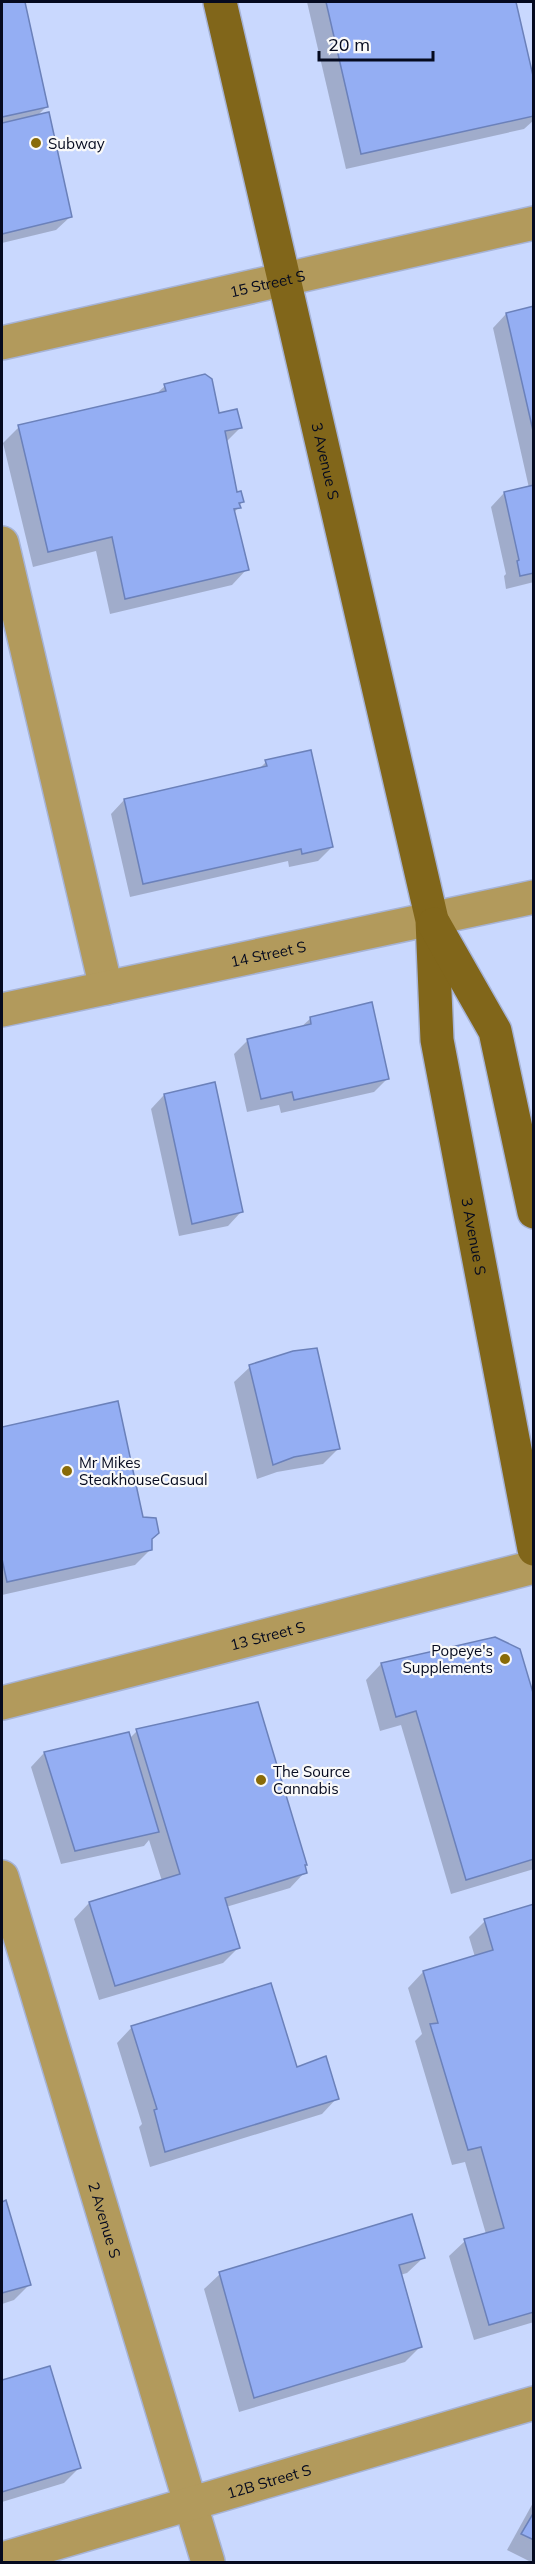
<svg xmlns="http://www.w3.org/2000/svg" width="535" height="2564" viewBox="0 0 535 2564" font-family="Mulish,sans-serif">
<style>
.shadow{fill:#0003}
.building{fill:#94aef3;stroke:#6b81ba;stroke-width:1.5}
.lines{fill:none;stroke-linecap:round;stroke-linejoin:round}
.minor-casing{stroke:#a6b3d6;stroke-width:36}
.major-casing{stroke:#a6b3d6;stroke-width:36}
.minor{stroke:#b29a5c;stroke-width:33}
.major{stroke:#81661a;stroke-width:33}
.poi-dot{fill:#896b09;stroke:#f9f9f9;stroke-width:2}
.labels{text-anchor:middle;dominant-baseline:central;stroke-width:4.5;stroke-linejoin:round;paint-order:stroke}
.poi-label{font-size:15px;fill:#050a1f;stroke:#f9f9f9;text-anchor:start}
.street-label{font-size:15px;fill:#050a1f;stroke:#f9f9f9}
</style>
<rect width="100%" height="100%" fill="#c9d8fe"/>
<g class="shadow">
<path d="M2,2H23L46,107L36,117L70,217L56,230L2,243Z"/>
<path d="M307,2H514L534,87V120L524,129L346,169Z"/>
<path d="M534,308V582L506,589L504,576L506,574L491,507L504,493L529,488L493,328L506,314Z"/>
<path d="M165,386L240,428L226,442L236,494L242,502L234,513L247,569L232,585L110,614L96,551L33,567L3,443L19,427L156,394Z"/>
<path d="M266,762L332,847L318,861L289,867L288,861L130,897L111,814L124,800L258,770Z"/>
<path d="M311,1018L388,1078L374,1092L281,1113L279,1105L247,1112L234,1054L248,1040L300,1028Z"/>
<path d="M164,1095L241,1212L228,1226L179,1236L151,1109Z"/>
<path d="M250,1367L339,1448L323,1464L277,1472L257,1479L234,1382Z"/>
<path d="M117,1403L141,1518L151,1539V1549L135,1565L2,1595V1429Z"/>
<path d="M381,1664L534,1701V1869L451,1894L401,1725L380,1731L366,1680Z"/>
<path d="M137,1731L303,1866L305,1872L290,1888L226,1907L238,1948L223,1963L99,2000L74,1919L89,1903L162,1881L149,1840L144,1846L61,1864L31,1767L44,1753L129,1739Z"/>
<path d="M534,1906V2322L474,2340L449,2256L465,2241L486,2234L465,2162L452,2165L415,2041L422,2034L408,1988L423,1972L475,1957L469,1937L485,1921Z"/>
<path d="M132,2027L296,2069L337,2098L322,2114L150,2167L139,2127L142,2124L117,2043Z"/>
<path d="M4,2201L29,2285L14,2300L2,2304V2202Z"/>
<path d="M423,2258L407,2273L400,2275L421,2346L405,2362L239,2412L204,2289L220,2274Z"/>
<path d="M49,2367L79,2468L64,2483L2,2502V2382Z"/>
<path d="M534,2501V2562H531L507,2550Z"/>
</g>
<g class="building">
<path d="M2,2H25L48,107L2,117Z"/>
<path d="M326,2H516L534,80V116L361,154Z"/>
<path d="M49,112L72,217L2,234V123Z"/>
<path d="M534,306V435L506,313Z"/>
<path d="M205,374L212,379L219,413L237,409L242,428L225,431L237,492L241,491L244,502L239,503L241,508L234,509L249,570L125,599L112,537L48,552L18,425L166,391L164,384Z"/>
<path d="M534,485V573L520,576L517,561L519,560L504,492Z"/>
<path d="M311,750L333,847L302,854L301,849L143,884L124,799L267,766L265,760Z"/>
<path d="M372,1002L389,1079L294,1100L292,1092L261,1099L247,1039L311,1024L310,1017Z"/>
<path d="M215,1082L243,1212L192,1224L164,1094Z"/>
<path d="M317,1348L340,1449L294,1457L273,1465L249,1365L293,1351Z"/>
<path d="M118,1401L143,1517L156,1518L159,1533L152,1539V1550L7,1582L2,1559V1427Z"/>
<path d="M495,1637L520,1649L534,1696V1859L466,1880L416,1711L396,1717L381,1663Z"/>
<path d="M258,1702L307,1865H305L307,1873L225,1898L240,1948L115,1986L89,1902L180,1874L136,1729Z"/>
<path d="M129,1732L159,1832L75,1851L44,1752Z"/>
<path d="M534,1904V2312L489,2325L464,2239L504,2228L481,2147L468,2150L430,2024L438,2023L423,1971L493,1950L484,1919Z"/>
<path d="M271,1983L297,2067L326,2056L339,2099L165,2152L154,2110L157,2109L131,2026Z"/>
<path d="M6,2200L31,2285L2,2293V2202Z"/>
<path d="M412,2214L425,2258L399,2265L422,2347L254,2398L219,2272Z"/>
<path d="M50,2366L81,2468L2,2492V2380Z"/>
<path d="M534,2512V2540L521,2534Z"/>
</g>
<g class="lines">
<g class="minor-casing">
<g id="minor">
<path id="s1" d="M2,343L534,223"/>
<path d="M2,543L106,988"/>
<path id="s2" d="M2,1010L534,897"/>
<path id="s3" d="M2,1703L534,1567"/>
<path id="s4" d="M2,1877L208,2562"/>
<path id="s5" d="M2,2559L534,2403"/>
</g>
</g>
<g class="major-casing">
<g id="major">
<path id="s6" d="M220,2L432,920L437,1040L534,1549"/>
<path d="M434,924L495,1031L534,1212"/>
</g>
</g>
<use href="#minor" class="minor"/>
<use href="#major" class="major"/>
</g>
<g class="poi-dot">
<circle cx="36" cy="143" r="6"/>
<circle cx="67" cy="1471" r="6"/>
<circle cx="505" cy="1659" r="6"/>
<circle cx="261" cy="1780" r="6"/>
</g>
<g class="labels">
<g class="poi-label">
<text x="48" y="143">Subway</text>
<text x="79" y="1462">Mr Mikes<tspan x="79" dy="17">SteakhouseCasual</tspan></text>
<text x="493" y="1650" text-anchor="end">Popeye's<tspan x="493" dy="17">Supplements</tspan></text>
<text x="273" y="1771">The Source<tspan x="273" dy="17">Cannabis</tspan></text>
</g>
<g class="street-label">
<text stroke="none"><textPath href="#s1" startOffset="272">15 Street S</textPath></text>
<text stroke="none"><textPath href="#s6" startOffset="471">3 Avenue S</textPath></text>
<text stroke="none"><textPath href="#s2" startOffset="272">14 Street S</textPath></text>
<text stroke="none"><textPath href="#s6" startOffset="1262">3 Avenue S</textPath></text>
<text stroke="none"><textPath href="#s3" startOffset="274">13 Street S</textPath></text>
<text stroke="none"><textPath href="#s4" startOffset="358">2 Avenue S</textPath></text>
<text stroke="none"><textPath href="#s5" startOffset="278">12B Street S</textPath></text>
</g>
</g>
<rect width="535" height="2564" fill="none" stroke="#050a1f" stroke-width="6"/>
<path d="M319 51v9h114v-9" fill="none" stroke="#050a1f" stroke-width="3"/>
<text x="328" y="51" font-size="18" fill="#050a1f" stroke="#f9f9f9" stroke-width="4.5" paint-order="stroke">20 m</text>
</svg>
